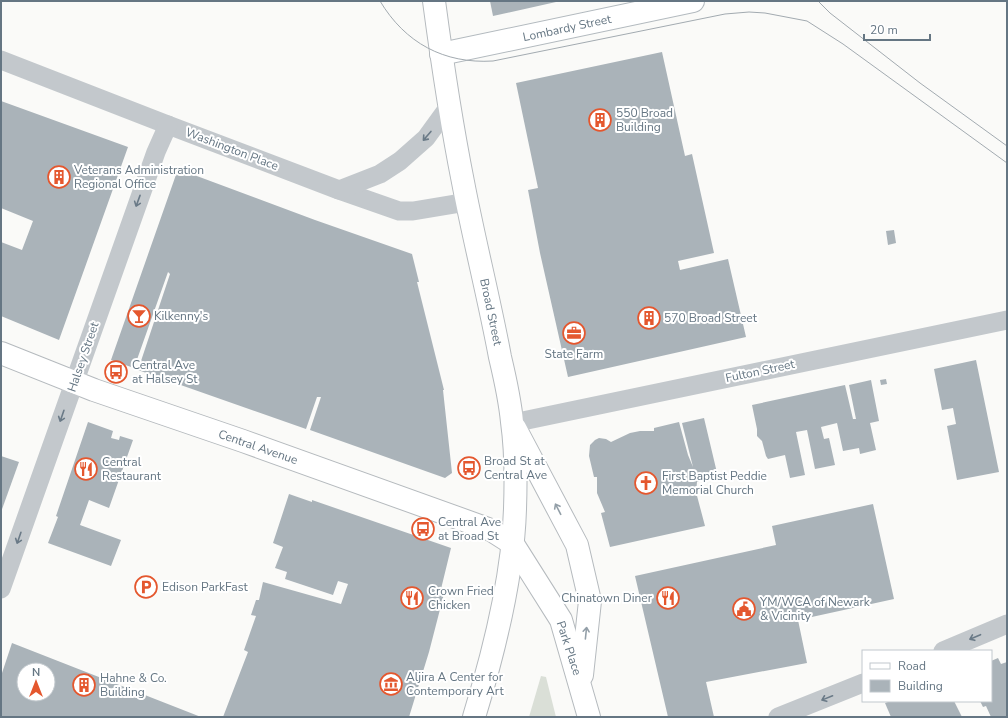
<svg xmlns="http://www.w3.org/2000/svg" width="1008" height="718" viewBox="0 0 1008 718" font-family="'Nunito Sans',sans-serif">
<style>
.green{fill:#dadfd7}
.building{fill:#aab3b9;fill-rule:evenodd}
.lines{fill:none;stroke-linecap:round;stroke-linejoin:round}
.secondary-casing{stroke:#b3babf;stroke-width:24}
.primary-casing{stroke:#b5babe;stroke-width:24}
.street{stroke:#c3c8cc;stroke-width:19}
.secondary{stroke:#fff;stroke-width:22}
.primary{stroke:#fff;stroke-width:22}
.tram{stroke:#a2aab0;stroke-width:1}
.oneway{stroke:#6a7a87}
.oneway2{stroke:#939fa8}
.labels{text-anchor:middle;dominant-baseline:central;stroke-width:4;stroke-linejoin:round;paint-order:stroke}
.street-label{font-size:12px;fill:#657683;stroke:#fff}
.poi-label{font-size:12px;fill:#657683;stroke:#fff;text-anchor:start}
</style>
<rect width="100%" height="100%" fill="#fafaf8"/>
<path class="green" d="M541,676L546,677L556,717H529Z"/>
<g class="building">
<path d="M490,1H556V2L493,16Z"/>
<path d="M662,52L685,156L692,154L714,253L678,261L680,270L728,259L746,337L568,377L540,253L528,190L538,188L516,83Z"/>
<path d="M1,101L128,147L59,340L1,316V242L22,250L33,221L1,208Z"/>
<path d="M178,169L315,220L412,254L419,282H417L444,390H443L452,473L445,478L310,430L321,397H317L306,429L138,370L170,274L168,272L134,368L111,360Z"/>
<path d="M894,230L896,243L888,245L886,231Z"/>
<path d="M976,360L999,472L957,480L947,426L956,424L953,408L942,410L934,369Z"/>
<path d="M886,379L887,384L881,385L880,380Z"/>
<path d="M871,380L879,421L870,423L876,450L860,454L859,448L843,451L837,423L821,427L824,439L829,438L835,465L815,469L807,430L796,432L805,475L790,478L785,455L768,459L766,456L762,441L757,436V429L752,405L845,385L853,419H856L849,385Z"/>
<path d="M704,418L718,477L697,482L696,492L705,526L610,547L601,513L605,512L597,493V477H594L589,456L590,445L595,440L599,438L606,439L611,442L630,433L640,431H654V428L679,422L688,455L693,467L682,423Z"/>
<path d="M88,422L113,431L111,438L119,440L120,436L133,440L109,508L89,500L80,525L121,540L111,566L48,543L58,517L56,516Z"/>
<path d="M1,456L19,462L1,512Z"/>
<path d="M289,494L312,502V500L451,548L441,589L445,590L429,652L409,717H223L248,652L244,650L256,616L251,615L256,600H259L263,582L341,604L348,584L338,581L333,595L285,579L287,572L275,568L283,547L273,543Z"/>
<path d="M873,504L894,599L798,620L807,663L706,682L714,717H668L635,576L776,545L772,526Z"/>
<path d="M12,643L201,717H1V676ZM24,670H48V694H24Z"/>
<path d="M998,658L1001,664L1007,662V717H991L986,706L983,707L980,701H991V661Z"/>
<path d="M891,701H954L962,717H891L885,703Z"/>
</g>
<g class="lines">
<g class="secondary-casing">
<path id="secondary" d="M441,54L693,1"/>
</g>
<g class="primary-casing">
<g id="primary">
<path d="M434,1C442,61 451,122 463,182C474,240 489,298 500,357C505,378 510,400 512,422C516,450 516,481 515,509C513,578 494,652 474,717"/>
<path d="M1,353L94,390L243,441L491,530L513,544L561,620L589,717"/>
<path d="M515,428L577,545L590,601L582,675"/>
</g>
</g>
<g class="street">
<path d="M1,60L168,125L339,190L399,211H413L467,202"/>
<path d="M339,190L380,174L400,161L426,138L450,105"/>
<path d="M513,423L1007,320"/>
<path d="M1,589L156,152L168,125"/>
<path d="M943,651L1007,624"/>
<path d="M778,717L863,683"/>
</g>
<use href="#secondary" class="secondary"/>
<use href="#primary" class="primary"/>
<g class="tram">
<path d="M380,1C405,43 444,64 493,61L725,14L749,12L765,13L807,21L843,44L1007,163"/>
<path d="M818,1L830,13L920,83L1007,146"/>
</g>
</g>
<defs><path id="oneway-shaft" d="M-6 0H5M1.5-3L5.5 0L1.5 3" fill="none" stroke-width="1.6" stroke-linecap="round" stroke-linejoin="round"/></defs>
<g class="oneway">
<use href="#oneway-shaft" transform="translate(427 136) rotate(131)"/>
<use href="#oneway-shaft" transform="translate(138 201) rotate(110)"/>
<use href="#oneway-shaft" transform="translate(62 416) rotate(109)"/>
<use href="#oneway-shaft" transform="translate(19 538) rotate(109)"/>
<use href="#oneway-shaft" transform="translate(975 637) rotate(157)"/>
<use href="#oneway-shaft" transform="translate(827 698) rotate(158)"/>
</g>
<g class="oneway2">
<use href="#oneway-shaft" transform="translate(558 509) rotate(-117)"/>
<use href="#oneway-shaft" transform="translate(586 633) rotate(-84)"/>
</g>
<defs>
<g id="building-ring" transform="scale(1.15)"><circle r="9.5" fill="#fff" stroke="#e4572e" stroke-width="1.5"/><path d="M-4-6H4V6H1V3H-1V6H-4ZM-2.5-4.3h1.7v1.8h-1.7ZM.8-4.3h1.7v1.8H.8ZM-2.5-1h1.7V.8h-1.7ZM.8-1h1.7V.8H.8Z" fill="#e4572e"/></g>
<g id="bar-ring" transform="scale(1.15)"><circle r="9.5" fill="#fff" stroke="#e4572e" stroke-width="1.5"/><path d="M-6-5H6L.8 .8V4.5H3.5V6h-7V4.5H-.8V.8Z" fill="#e4572e"/></g>
<g id="office-ring" transform="scale(1.15)"><circle r="9.5" fill="#fff" stroke="#e4572e" stroke-width="1.5"/><path d="M-6-3h4V-5.5h4V-3h4V5H-6ZM-1-4.5V-3h2v-1.5ZM-6 0V1H6V0Z" fill="#e4572e"/></g>
<g id="bus-ring" transform="scale(1.15)"><circle r="9.5" fill="#fff" stroke="#e4572e" stroke-width="1.5"/><path d="M-5-6H5V4H4V6H2V4H-2V6H-4V4H-5ZM-3.5-4V0h7V-4ZM-3.5 1.2v1.5H-2V1.2ZM2 1.2v1.5H3.5V1.2Z" fill="#e4572e"/></g>
<g id="restaurant-ring" transform="scale(1.15)"><circle r="9.5" fill="#fff" stroke="#e4572e" stroke-width="1.5"/><path d="M-5-6h1v4h1v-4h1v4h1v-4h1v5L-1.5 .5V6h-2V.5L-5-1ZM5-6V6H3V1.5H1.5Q1.5-4 5-6Z" fill="#e4572e"/></g>
<g id="church-ring" transform="scale(1.15)"><circle r="9.5" fill="#fff" stroke="#e4572e" stroke-width="1.5"/><path d="M-1.2-6h2.4v3.5h3.3v2.4h-3.3V6h-2.4V-.1h-3.3v-2.4h3.3Z" fill="#e4572e"/></g>
<g id="parking-ring" transform="scale(1.15)"><circle r="9.5" fill="#fff" stroke="#e4572e" stroke-width="1.5"/><path d="M-3.5-5.5H1a3.5 3.5 0 0 1 0 7H-1V5.5H-3.5ZM-1-3.4V-.6H.8a1.4 1.4 0 0 0 0-2.8Z" fill="#e4572e"/></g>
<g id="civic-ring" transform="scale(1.15)"><circle r="9.5" fill="#fff" stroke="#e4572e" stroke-width="1.5"/><path d="M-.6-6.5H3V-4.5H.6V-3L4-1V1h2V6H-6V1h2V-1L-.6-3ZM-1.2 2.5V6h2.4V2.5Z" fill="#e4572e"/></g>
<g id="museum-ring" transform="scale(1.15)"><circle r="9.5" fill="#fff" stroke="#e4572e" stroke-width="1.5"/><path d="M0-6L6-3V-2H-6V-3ZM-5-1h2V3h-2ZM-1-1h2V3h-2ZM3-1h2V3H3ZM-6 4H6V6H-6Z" fill="#e4572e"/></g>
</defs>
<g fill-rule="evenodd">
<use href="#building-ring" x="600" y="120"/>
<use href="#building-ring" x="59" y="177"/>
<use href="#bar-ring" x="139" y="316"/>
<use href="#building-ring" x="649" y="318"/>
<use href="#office-ring" x="574" y="333"/>
<use href="#bus-ring" x="116" y="372"/>
<use href="#bus-ring" x="469" y="468"/>
<use href="#restaurant-ring" x="86" y="469"/>
<use href="#church-ring" x="646" y="483"/>
<use href="#bus-ring" x="423" y="529"/>
<use href="#parking-ring" x="146" y="587"/>
<use href="#restaurant-ring" x="412" y="598"/>
<use href="#restaurant-ring" x="668" y="598"/>
<use href="#civic-ring" x="744" y="609"/>
<use href="#museum-ring" x="391" y="684"/>
<use href="#building-ring" x="84" y="685"/>
</g>
<g class="labels">
<g class="street-label">
<text transform="translate(567 28) rotate(-12)">Lombardy Street</text>
<text transform="translate(232 149) rotate(21)">Washington Place</text>
<text transform="translate(491 312) rotate(78)">Broad Street</text>
<text transform="translate(83 357) rotate(-71)">Halsey Street</text>
<text transform="translate(760 371) rotate(-12)">Fulton Street</text>
<text transform="translate(258 447) rotate(19)">Central Avenue</text>
<text transform="translate(569 648) rotate(72)">Park Place</text>
</g>
<g class="poi-label">
<text x="616" y="113">550 Broad<tspan x="616" dy="14">Building</tspan></text>
<text x="74" y="170">Veterans Administration<tspan x="74" dy="14">Regional Office</tspan></text>
<text x="154" y="316">Kilkenny's</text>
<text x="664" y="318">570 Broad Street</text>
<text x="574" y="354" text-anchor="middle">State Farm</text>
<text x="132" y="365">Central Ave<tspan x="132" dy="14">at Halsey St</tspan></text>
<text x="484" y="461">Broad St at<tspan x="484" dy="14">Central Ave</tspan></text>
<text x="102" y="462">Central<tspan x="102" dy="14">Restaurant</tspan></text>
<text x="662" y="476">First Baptist Peddie<tspan x="662" dy="14">Memorial Church</tspan></text>
<text x="438" y="522">Central Ave<tspan x="438" dy="14">at Broad St</tspan></text>
<text x="162" y="587">Edison ParkFast</text>
<text x="428" y="591">Crown Fried<tspan x="428" dy="14">Chicken</tspan></text>
<text x="652" y="598" text-anchor="end">Chinatown Diner</text>
<text x="760" y="602">YM/WCA of Newark<tspan x="760" dy="14">&amp; Vicinity</tspan></text>
<text x="406" y="677">Aljira A Center for<tspan x="406" dy="14">Contemporary Art</tspan></text>
<text x="100" y="678">Hahne &amp; Co.<tspan x="100" dy="14">Building</tspan></text>
</g>
</g>
<rect width="1008" height="718" fill="none" stroke="#657683" stroke-width="4"/>
<rect x="862" y="650" width="130" height="52" fill="#ffffff" stroke="#c1c8cd"/>
<rect x="870" y="663" width="20" height="6" fill="#ffffff" stroke="#c1c8cd"/>
<text x="898" y="670" font-size="12" fill="#657683">Road</text>
<rect x="870" y="680" width="20" height="12" fill="#aab3b9" stroke="#c1c8cd"/>
<text x="898" y="690" font-size="12" fill="#657683">Building</text>
<g transform="translate(36 682)"><circle r="19" fill="#ffffff" stroke="#c1c8cd"/>
<path d="M0-3L7 15L0 10L-7 15Z" fill="#e4572e"/>
<text y="-6" font-size="11" font-weight="bold" text-anchor="middle" fill="#657683">N</text>
</g>
<path d="M864 34v6h66v-6" fill="none" stroke="#657683" stroke-width="2"/>
<text x="870" y="34" font-size="12" fill="#657683" stroke="#ffffff" stroke-width="3" paint-order="stroke">20 m</text>
</svg>
